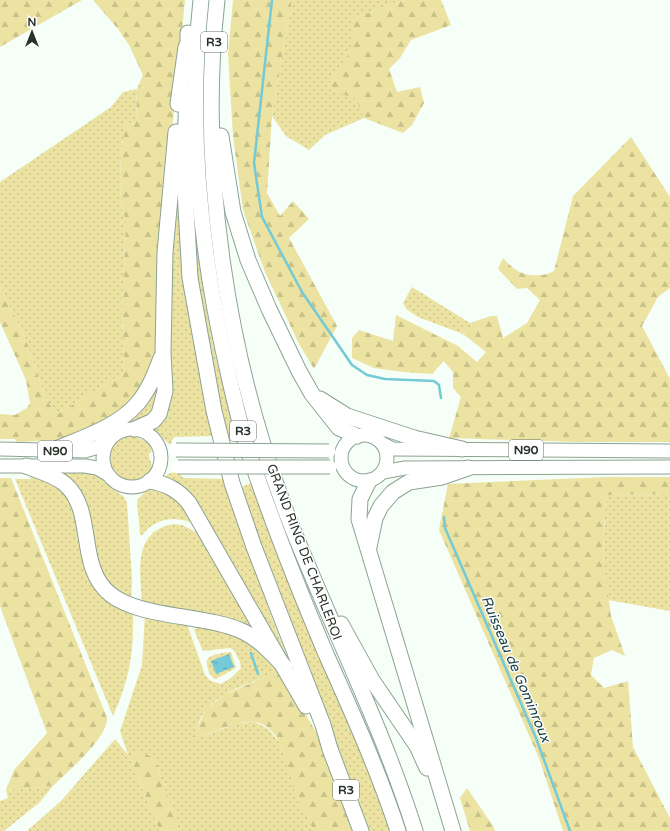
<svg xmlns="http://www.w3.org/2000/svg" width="670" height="831" viewBox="0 0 670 831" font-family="'Varela Round',sans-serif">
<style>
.grass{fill:url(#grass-dots)}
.forest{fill:url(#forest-firs)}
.water{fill:url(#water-ripples)}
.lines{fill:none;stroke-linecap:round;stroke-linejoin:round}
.stream{stroke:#74cad6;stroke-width:2.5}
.trunk-casing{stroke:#8ba392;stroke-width:15}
.motorway-casing{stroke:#8ba392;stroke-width:17}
.trunk{stroke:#fff;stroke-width:13}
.motorway{stroke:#fff;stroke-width:15}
.trunk-bridge-casing{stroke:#8ba392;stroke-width:15;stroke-linecap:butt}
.trunk-bridge{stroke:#fff;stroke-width:13}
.labels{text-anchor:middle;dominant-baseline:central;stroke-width:3;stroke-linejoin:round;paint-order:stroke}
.shield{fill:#fff;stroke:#69706b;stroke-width:1}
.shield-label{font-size:12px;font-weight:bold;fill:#29332c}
.street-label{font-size:13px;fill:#29332c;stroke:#fff}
.water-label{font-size:14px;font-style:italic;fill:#153e43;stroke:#fff}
</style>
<defs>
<pattern id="grass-dots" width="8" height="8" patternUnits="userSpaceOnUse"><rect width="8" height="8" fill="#ece2a1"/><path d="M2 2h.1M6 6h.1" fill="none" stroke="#cac28b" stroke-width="1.8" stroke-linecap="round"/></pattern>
<pattern id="forest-firs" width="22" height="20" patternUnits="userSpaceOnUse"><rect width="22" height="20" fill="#ece2a1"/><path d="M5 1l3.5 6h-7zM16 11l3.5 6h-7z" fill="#cac28b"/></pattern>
<pattern id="water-ripples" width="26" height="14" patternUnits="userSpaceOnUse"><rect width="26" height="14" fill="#74cad6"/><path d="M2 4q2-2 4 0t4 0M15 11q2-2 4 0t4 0" fill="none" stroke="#5fa5ae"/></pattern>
</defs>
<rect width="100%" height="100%" fill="#f5fff7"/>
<g class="grass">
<path d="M292,0H403L351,19V50L327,88L358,99L364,118L325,135L309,150L286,136L272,116Z"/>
<path d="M137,89L136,123L125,124C121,149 116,198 126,221L122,308L124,373L56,415L45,396L26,340L0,286V182L111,107L123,92Z"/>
<path d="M178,163L213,436L174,437L170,445L157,432L148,426L159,419L167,336Z"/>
<path d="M193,209C201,286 213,363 238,437H224L198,288Z"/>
<path d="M412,287L470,323L463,334L418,317L406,309L403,303Z"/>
<path d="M157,375L160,397L150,416L138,423L129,422L116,426L101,439L85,445Z"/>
<path d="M128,435L134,436L149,443L152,451L149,454C149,459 153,465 152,469C151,473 145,478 141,479C109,489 95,446 128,435Z"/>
<path d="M82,469L99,475L104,482L124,497L127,503L132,579L131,602L116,596L94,557L57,470Z"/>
<path d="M178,471L183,478L226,479L271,616L291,666L163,478L168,474Z"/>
<path d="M29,473L61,487L72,501L86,557L131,610V614L133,615C134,653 129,681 113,716L15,479H31Z"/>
<path d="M251,483L310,636L381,799L390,831H361L331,724L270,576L239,488Z"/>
<path d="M150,487L168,488L197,525C176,515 157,517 142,535H140L137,500Z"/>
<path d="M670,494V611L608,600L603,556L606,495Z"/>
<path d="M173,524L182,525L200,534L261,637L142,605C141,574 131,532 173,524Z"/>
<path d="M145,614L181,621L188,627L205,675L211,681L221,684L231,678L241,668L240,662L234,650L230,648L203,651L194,630L201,624L249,641L280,670C258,681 221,691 206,710C200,717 197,727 195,735L204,736L238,723L255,722L268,729L280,743L314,831H182C174,811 161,789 159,768L142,752L129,757L160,831H27L61,801L115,739L128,755L120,731L142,665Z"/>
<path d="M229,652H231L236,668L216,679C211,677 209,674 208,669C202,654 218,654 229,652Z"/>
<path d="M53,786L40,802L4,831H0V801L8,798L6,790Z"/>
</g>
<g class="forest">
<path d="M0,0H82L0,47Z"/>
<path d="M93,0H185L163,220L157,362L146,384L111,420L72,436L55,440L17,442L15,439H0V414L15,415L27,408L30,403L26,380L0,322V286L26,340L45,396L56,415L124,373L122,308L126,221C116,198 121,149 125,124L136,123L137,89L143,75L129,45L118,29Z"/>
<path d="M233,0H292L272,116L267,193L280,216L293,201L309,219L289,238L337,326L314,369L299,344L265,272L243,210L233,136L228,54Z"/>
<path d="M403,0H441L451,25L411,40L400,58L389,69L397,92L420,87L424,103L412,125L403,133L364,118L356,99L327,88L351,50V19Z"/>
<path d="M631,137L670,197V288L658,297L642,326L670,379V442H578L449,438L461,397L453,388V372L444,361L432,374L403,372L374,368L352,358V338L359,330L393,341L396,315L458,346L477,362L486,352L463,334L470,323L491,316H497L503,338L527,323L540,300L527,288L517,289L498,269L503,258C507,262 510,266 515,269C524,277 545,277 554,271L573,196Z"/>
<path d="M606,477H670V494L606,495L603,556L611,616L625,656L612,650L594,658L591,675L604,688L628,681L633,747L670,818V831H563L539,758L439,530L448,484Z"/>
<path d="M0,478H11L107,718C108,738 67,772 53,786L6,790L14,770L47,733L0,606Z"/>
<path d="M280,670L324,746L355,831H314C309,821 303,811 298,801C288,778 287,728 255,722C238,719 208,735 191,741L206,709L224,695Z"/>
<path d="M142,752L153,758L159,768L160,775L166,792L182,831H160L129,757Z"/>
<path d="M467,788L493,826L495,831H470L460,798Z"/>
</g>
<path class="water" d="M229,654L234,667L216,674L211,661Z"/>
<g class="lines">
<g class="stream">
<path d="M272,0L254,163L262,217L302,292L352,365L367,375L385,379L434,381L439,385L441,398"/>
<path d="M444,517L445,528L536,738L570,831"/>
<path d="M251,653L258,674"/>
</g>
<g class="trunk-casing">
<g id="trunk">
<circle cx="132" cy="458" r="29"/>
<circle cx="364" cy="458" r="23"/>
<path d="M383,444L393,449L670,451"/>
<path d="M0,449L85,451L98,447L107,441"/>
<path d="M0,466H85L97,468L107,474"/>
<path d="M383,472L405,468L670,467"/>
</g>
</g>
<g class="motorway-casing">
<g id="motorway">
<path d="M201,0C188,121 199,244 226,363C233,395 240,428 251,459C273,525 299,590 326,654C352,712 378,770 398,831"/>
<path d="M217,0C198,170 227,358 288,517C329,622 381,723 415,831"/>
<path d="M188,58V33"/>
<path d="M187,92L184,173L190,278L214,411L232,483L254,547L323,725L330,749L361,831"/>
<path d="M178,104L186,47"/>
<path d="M221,136L233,212L248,260L269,309L299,371L312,394L339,428L357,436"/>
<path d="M320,399L347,416L414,438L462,449"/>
<path d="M135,429L153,421L159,414L165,391L163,353L165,252L176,132"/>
<path d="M51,451C79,439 116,428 137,404C149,390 155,374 161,358"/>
<path d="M26,466C39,471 54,475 65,484C96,511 76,566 110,594C141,619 207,614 244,632C260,640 272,654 285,667"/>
<path d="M150,481C167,484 178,490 189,503L306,706"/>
<path d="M369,481L360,499L359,519L453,831"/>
<path d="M369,547L375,518L381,506L393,492L409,482L442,477L468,468"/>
<path d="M341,624L372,680L417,746L427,768"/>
</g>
</g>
<use href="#trunk" class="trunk"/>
<use href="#motorway" class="motorway"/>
<g class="trunk-bridge-casing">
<g id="trunk-bridge">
<path d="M176,450L329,451"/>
<path d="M178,467H330"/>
</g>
</g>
<use href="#trunk-bridge" class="trunk-bridge"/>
</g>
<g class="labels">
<g class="shield">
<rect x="201" y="32" width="26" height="20" rx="3"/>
<rect x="230" y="421" width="26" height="20" rx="3"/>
<rect x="509" y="440" width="34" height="20" rx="3"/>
<rect x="38" y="441" width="34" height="20" rx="3"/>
<rect x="333" y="780" width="26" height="20" rx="3"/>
</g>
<g class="shield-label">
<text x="214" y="42">R3</text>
<text x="243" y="431">R3</text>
<text x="526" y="450">N90</text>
<text x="55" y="451">N90</text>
<text x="346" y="790">R3</text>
</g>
<g class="street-label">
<text transform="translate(304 552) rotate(69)">GRAND RING DE CHARLEROI</text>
</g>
<g class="water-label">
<text transform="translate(516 669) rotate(67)">Ruisseau de Gominroux</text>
</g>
</g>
<g transform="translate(32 32)" stroke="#ffffff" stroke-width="3" paint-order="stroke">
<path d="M0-3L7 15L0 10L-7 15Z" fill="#29332c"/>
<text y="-6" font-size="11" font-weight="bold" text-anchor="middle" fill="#29332c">N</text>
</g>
</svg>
